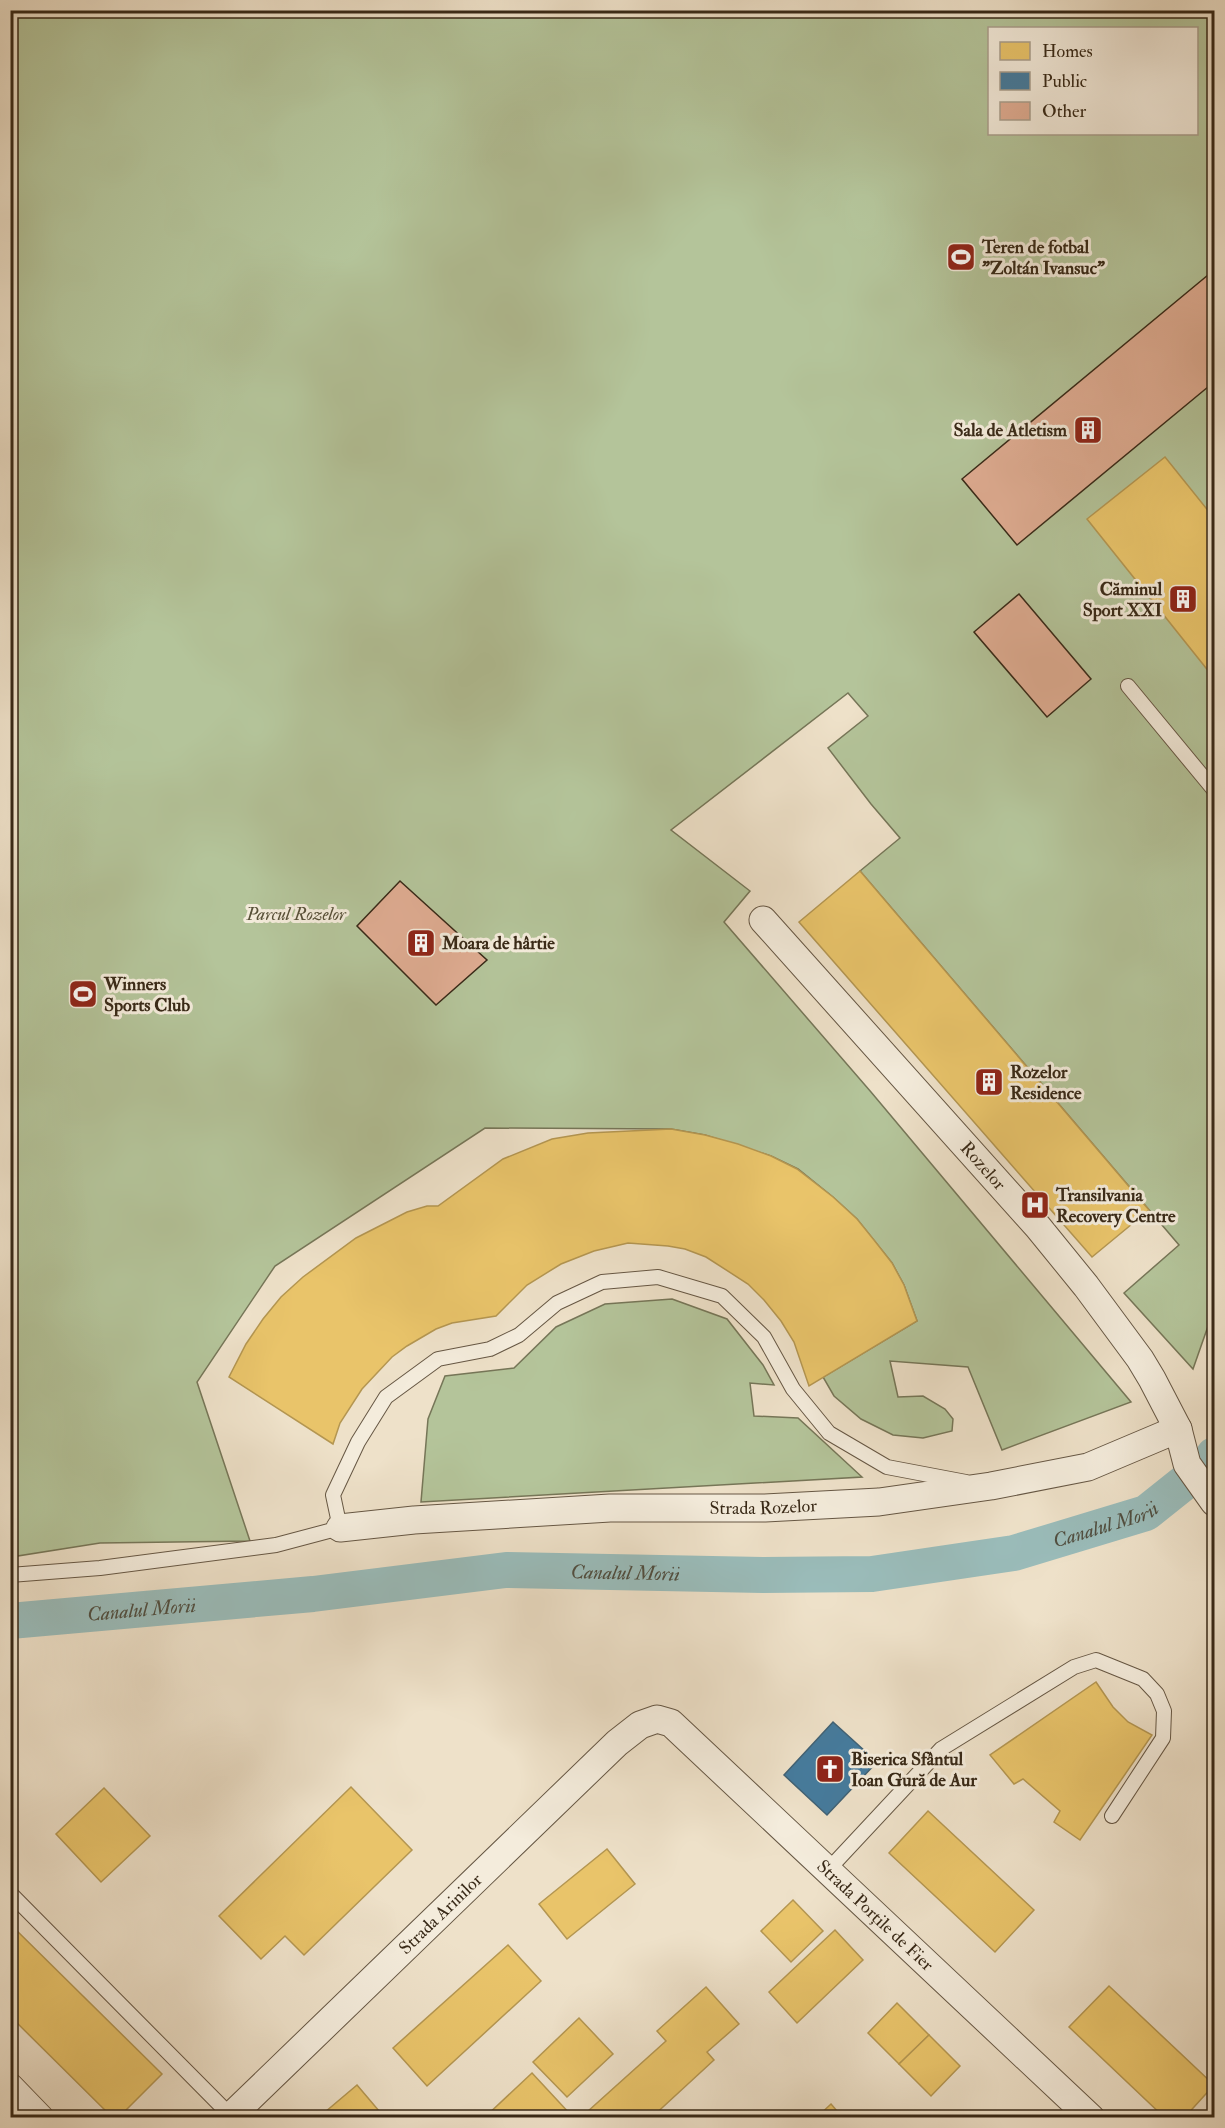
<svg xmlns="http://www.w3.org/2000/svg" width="1225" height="2128" viewBox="0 0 1225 2128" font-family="'IM FELL Double Pica',serif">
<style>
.green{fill:#b4c49a;stroke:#767658;stroke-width:1.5;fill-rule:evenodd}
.homes{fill:#e9c46a;stroke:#b49651;stroke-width:1.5}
.public{fill:#457b9d;stroke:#416275;stroke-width:1.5}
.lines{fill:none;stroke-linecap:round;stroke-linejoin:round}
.canal{stroke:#9abcba;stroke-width:36}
.building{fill:#dfac92;stroke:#382917;stroke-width:1.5}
.lane-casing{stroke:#665744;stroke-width:16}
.street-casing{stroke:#665744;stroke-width:29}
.lane{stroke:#f4ecdc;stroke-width:14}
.street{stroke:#f4ecdc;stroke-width:27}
.labels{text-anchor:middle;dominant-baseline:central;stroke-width:6;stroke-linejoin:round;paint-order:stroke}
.poi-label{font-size:18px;font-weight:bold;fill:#382917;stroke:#f4ecdc;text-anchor:start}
.park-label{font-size:18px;font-style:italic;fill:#575038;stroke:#f4ecdc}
.street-label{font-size:18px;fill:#382917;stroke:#f4ecdc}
.water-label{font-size:20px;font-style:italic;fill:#504e40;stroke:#f4ecdc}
</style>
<rect width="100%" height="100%" fill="#eee1c9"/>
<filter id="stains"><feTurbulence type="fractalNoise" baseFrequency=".00333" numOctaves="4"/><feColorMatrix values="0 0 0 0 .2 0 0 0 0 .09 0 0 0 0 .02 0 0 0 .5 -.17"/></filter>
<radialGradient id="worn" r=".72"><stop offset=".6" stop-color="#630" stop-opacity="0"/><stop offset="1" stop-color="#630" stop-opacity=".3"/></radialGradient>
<g class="green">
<path d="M11,11H1214V1309L1193,1369L1124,1293L1179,1245L860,871L900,838L871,804L828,748L868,716L848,693L671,830L750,891L724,922L871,1092L1131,1402L1002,1450L968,1367L890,1361L898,1397L923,1396L945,1409L953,1419L952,1431L923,1438L893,1435L861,1419L834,1396L823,1377L917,1321L904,1285L892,1263L857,1219L833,1197L798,1169L771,1156L705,1135L671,1129L485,1128L275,1266L197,1382L250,1541L100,1543L11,1557ZM990,28H1196V134H990Z"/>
<path d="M672,1299L727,1319L763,1365L774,1385L750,1383L754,1416L798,1418L862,1477L421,1502L428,1419L445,1376L514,1368L556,1327L605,1304Z"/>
</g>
<g class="homes">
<path d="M1165,457L1214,518V678L1087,519Z"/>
<path d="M860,871L1149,1210L1092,1257L799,922Z"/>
<path d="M671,1129L705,1135L738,1144L771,1156L797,1169L833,1197L857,1219L874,1240L892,1263L904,1285L917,1321L809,1386L794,1342L781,1321L764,1300L748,1284L706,1257L685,1249L668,1246L628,1243L594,1251L561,1264L527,1285L496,1316L452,1323L436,1329L407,1346L392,1357L362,1389L340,1423L333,1444L229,1377L246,1344L263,1319L281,1297L303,1277L356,1238L407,1212L427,1206H438L503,1159L552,1139L588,1133Z"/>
<path d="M1096,1682L1113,1707L1128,1722L1152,1735L1080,1840L1054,1822L1060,1811L1023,1779L1014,1784L990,1755Z"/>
<path d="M351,1787L412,1850L304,1955L285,1936L261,1959L219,1916Z"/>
<path d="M104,1788L150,1836L101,1882L56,1834Z"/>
<path d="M928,1811L1034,1910L995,1952L889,1853Z"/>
<path d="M607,1849L635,1884L567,1939L539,1904Z"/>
<path d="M793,1900L823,1931L791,1962L761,1931Z"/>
<path d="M10,1924L162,2074L118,2118H113L10,2016Z"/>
<path d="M835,1930L863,1960L797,2023L769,1992Z"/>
<path d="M508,1945L541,1981L427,2086L393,2048Z"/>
<path d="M1109,1986L1214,2085L1184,2118H1165L1069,2027Z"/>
<path d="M706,1987L739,2024L707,2052L714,2060L651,2118H593L587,2112L666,2041L657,2031Z"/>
<path d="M897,2003L929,2035L899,2064L868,2033Z"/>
<path d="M579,2018L613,2054L567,2097L533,2062Z"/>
<path d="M929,2035L960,2066L931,2096L899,2064Z"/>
<path d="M532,2073L571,2115L568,2118H484Z"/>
<path d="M357,2085L385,2118H318Z"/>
<path d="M831,2104L843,2118H816Z"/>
</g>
<path class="public" d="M833,1722L877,1762L827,1815L784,1775Z"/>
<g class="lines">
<path class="canal" id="s1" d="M10,1621L313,1594L506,1570L763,1575L872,1574L1014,1553L1146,1513L1210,1462L1214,1455"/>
</g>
<g class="building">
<path d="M1214,270V382L1017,545L962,479Z"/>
<path d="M1019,594L1091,679L1047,717L974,632Z"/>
<path d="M400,881L487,960L436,1005L357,926Z"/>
</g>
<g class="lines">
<g class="lane-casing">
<g id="lane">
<path d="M1128,686L1214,790"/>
<path d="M10,1575L100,1568L276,1545L340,1528L333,1495L358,1442L386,1397L438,1359L490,1349L519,1335L557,1303L602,1282L658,1277L722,1296L764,1337L793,1389L829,1433L887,1467L966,1482"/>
<path d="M828,1870L941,1749L1074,1667L1096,1660L1143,1679L1157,1694L1164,1711L1163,1738L1112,1816"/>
<path d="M10,1893L231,2116"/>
</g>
</g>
<g class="street-casing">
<g id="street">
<path id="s2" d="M763,920L1038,1227L1086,1286L1140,1359L1152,1379L1178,1429L1187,1464L1214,1502"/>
<path id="s3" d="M340,1528L414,1520L610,1508H765L879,1502L991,1486L1088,1467L1178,1429"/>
<path d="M10,2087L40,2118"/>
<path id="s4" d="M229,2118L617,1743L640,1725L657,1719L671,1723L1091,2118"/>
</g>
</g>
<use href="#lane" class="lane"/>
<use href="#street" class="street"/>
</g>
<defs>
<g id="stadium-square" transform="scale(1.5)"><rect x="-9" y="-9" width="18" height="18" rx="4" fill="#8f2418" stroke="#f4ecdc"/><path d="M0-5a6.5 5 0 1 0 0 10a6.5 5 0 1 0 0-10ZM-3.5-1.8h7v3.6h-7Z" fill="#fff"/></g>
<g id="building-square" transform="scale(1.5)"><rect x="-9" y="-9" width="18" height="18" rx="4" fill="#8f2418" stroke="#f4ecdc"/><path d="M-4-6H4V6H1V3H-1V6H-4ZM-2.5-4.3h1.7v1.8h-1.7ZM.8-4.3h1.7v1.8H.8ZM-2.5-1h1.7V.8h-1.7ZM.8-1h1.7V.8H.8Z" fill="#fff"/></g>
<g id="hospital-square" transform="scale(1.5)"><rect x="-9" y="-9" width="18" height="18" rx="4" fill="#8f2418" stroke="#f4ecdc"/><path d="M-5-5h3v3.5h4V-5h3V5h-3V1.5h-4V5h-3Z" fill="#fff"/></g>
<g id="church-square" transform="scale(1.5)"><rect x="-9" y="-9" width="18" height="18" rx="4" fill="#8f2418" stroke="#f4ecdc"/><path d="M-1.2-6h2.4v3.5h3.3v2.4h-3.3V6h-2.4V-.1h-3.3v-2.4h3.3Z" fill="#fff"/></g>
</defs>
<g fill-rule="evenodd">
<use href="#stadium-square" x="961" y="257"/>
<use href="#building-square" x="1088" y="430"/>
<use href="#building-square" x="1183" y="599"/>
<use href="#building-square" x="421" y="943"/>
<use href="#stadium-square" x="83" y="994"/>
<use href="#building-square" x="989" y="1082"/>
<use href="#hospital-square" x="1035" y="1205"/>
<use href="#church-square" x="830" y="1769"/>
</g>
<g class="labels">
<g class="poi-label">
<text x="982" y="247">Teren de fotbal<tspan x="982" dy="21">"Zoltán Ivansuc"</tspan></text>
<text x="1067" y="430" text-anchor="end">Sala de Atletism</text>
<text x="1162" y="589" text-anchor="end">Căminul<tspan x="1162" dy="21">Sport XXI</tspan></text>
<text x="442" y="943">Moara de hârtie</text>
<text x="104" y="984">Winners<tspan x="104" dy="21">Sports Club</tspan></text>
<text x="1010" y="1072">Rozelor<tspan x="1010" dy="21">Residence</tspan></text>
<text x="1056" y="1195">Transilvania<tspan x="1056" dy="21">Recovery Centre</tspan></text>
<text x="851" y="1759">Biserica Sfântul<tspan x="851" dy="21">Ioan Gură de Aur</tspan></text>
</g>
<g class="park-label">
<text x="296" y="914">Parcul Rozelor</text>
</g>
<g class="street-label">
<text stroke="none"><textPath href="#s2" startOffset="330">Rozelor</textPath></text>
<text stroke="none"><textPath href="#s3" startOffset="424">Strada Rozelor</textPath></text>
<text stroke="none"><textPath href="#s4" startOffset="294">Strada Arinilor</textPath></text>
<text stroke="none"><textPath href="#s4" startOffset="882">Strada Porțile de Fier</textPath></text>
</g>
<g class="water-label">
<text stroke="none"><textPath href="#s1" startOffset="1104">Canalul Morii</textPath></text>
<text stroke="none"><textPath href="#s1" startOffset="618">Canalul Morii</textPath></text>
<text stroke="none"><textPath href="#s1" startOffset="132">Canalul Morii</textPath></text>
</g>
</g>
<rect width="1225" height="2128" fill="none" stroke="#eee1c9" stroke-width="36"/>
<rect x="12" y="12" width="1201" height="2104" fill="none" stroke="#382917" stroke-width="3"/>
<rect x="18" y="18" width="1189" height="2092" fill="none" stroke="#382917" stroke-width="1.5"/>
<rect x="988" y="27" width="210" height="108" fill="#f4ecdc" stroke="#a99e8d" stroke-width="1.5"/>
<rect x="1000" y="42" width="30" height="18" fill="#e9c46a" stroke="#a99e8d" stroke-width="1.5"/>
<text x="1042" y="57" font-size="18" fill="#382917">Homes</text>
<rect x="1000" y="72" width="30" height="18" fill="#457b9d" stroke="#a99e8d" stroke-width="1.5"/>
<text x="1042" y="87" font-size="18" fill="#382917">Public</text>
<rect x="1000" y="102" width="30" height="18" fill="#dfac92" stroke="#a99e8d" stroke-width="1.5"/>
<text x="1042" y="117" font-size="18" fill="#382917">Other</text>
<rect width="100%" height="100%" filter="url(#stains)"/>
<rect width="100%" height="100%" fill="url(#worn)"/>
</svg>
